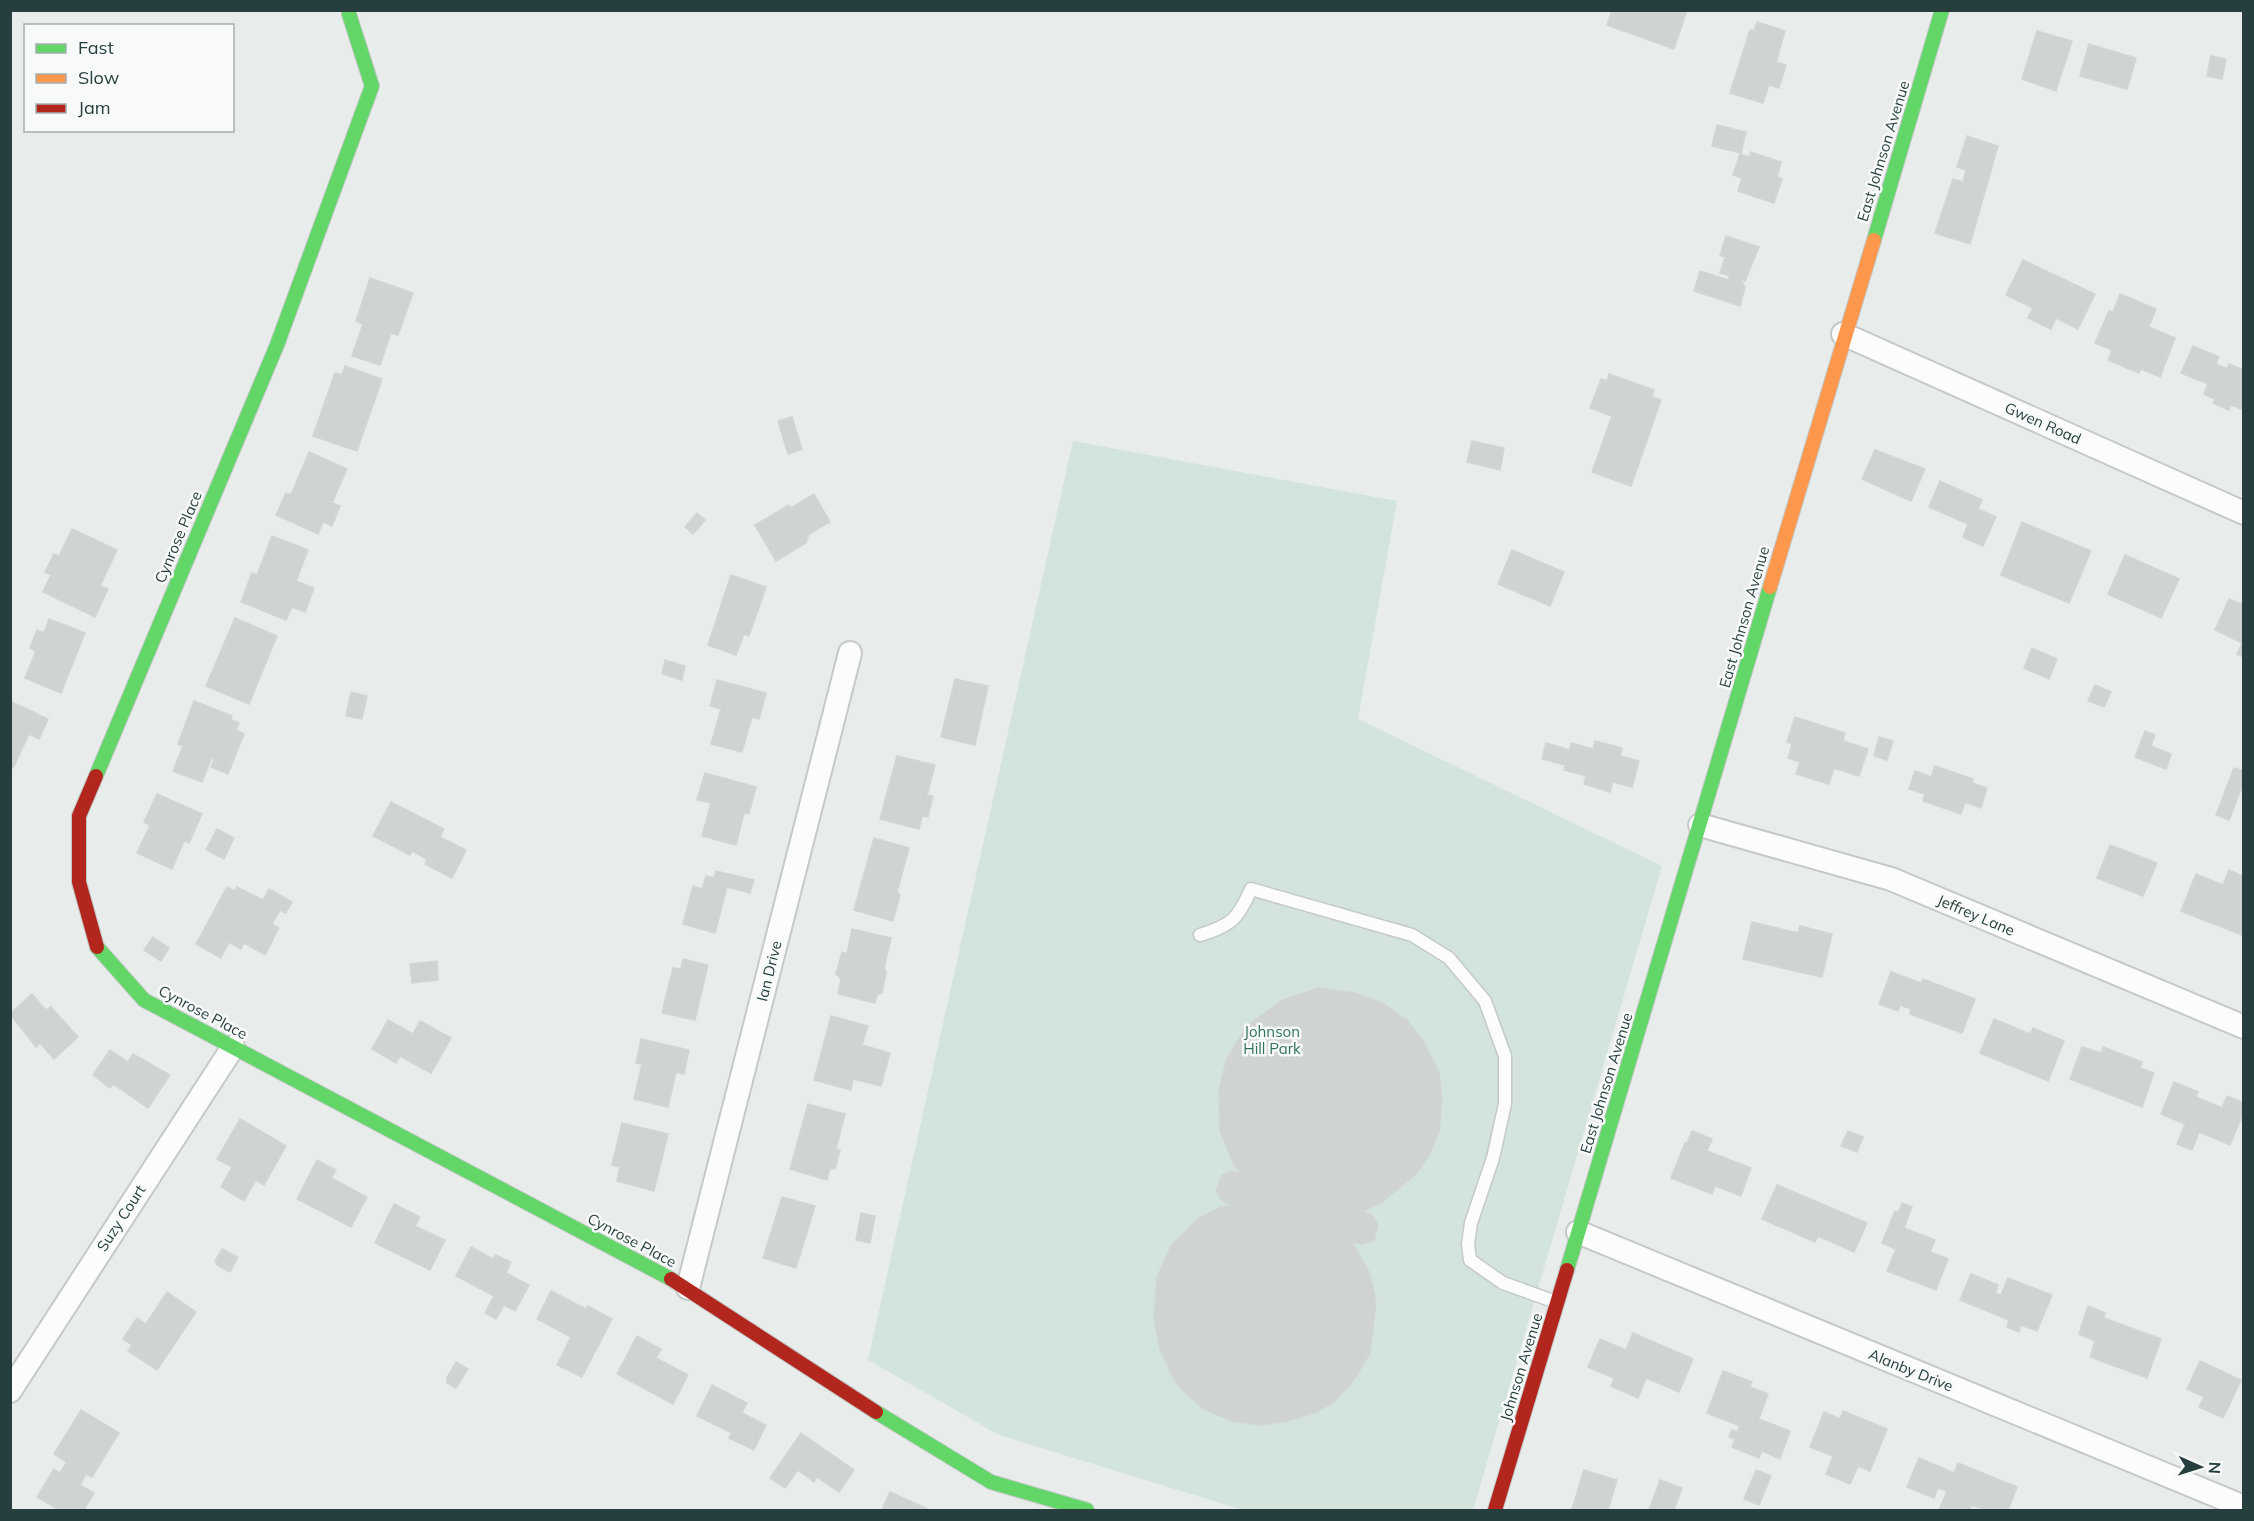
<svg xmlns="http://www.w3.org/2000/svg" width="2254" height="1521" viewBox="0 0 2254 1521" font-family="Mulish,sans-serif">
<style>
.green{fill:#d3e4dc}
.building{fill:#cfd4d3;stroke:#d1d5d4;stroke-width:1.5}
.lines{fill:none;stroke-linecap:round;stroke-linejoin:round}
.lane-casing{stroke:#c5c9c8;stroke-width:15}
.street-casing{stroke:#c5c9c8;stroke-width:26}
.fast-casing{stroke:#c2c8c7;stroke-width:16}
.slow-casing{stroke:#c2c8c7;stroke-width:16}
.jam-casing{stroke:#c2c8c7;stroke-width:16}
.lane{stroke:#fcfcfc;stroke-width:12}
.street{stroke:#fcfcfc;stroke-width:22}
.fast{stroke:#63d668;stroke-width:14}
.slow{stroke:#ff974d;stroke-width:14}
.jam{stroke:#b3261e;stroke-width:14}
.labels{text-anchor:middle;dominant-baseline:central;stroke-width:5;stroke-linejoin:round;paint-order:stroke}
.street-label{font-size:15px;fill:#263f3e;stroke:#f7faf9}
.park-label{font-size:15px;fill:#337359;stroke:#f7faf9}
</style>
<rect width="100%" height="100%" fill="#e8eceb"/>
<path class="green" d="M1073,441L1397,501L1358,719L1662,866L1473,1510H1243L999,1435L868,1360Z"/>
<g class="building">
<path d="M1612,10H1687L1674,49L1607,25Z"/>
<path d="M1757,22L1785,31L1776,62L1786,65L1779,88L1769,85L1763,103L1730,93L1750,30L1754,31Z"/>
<path d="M2037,31L2072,41L2056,91L2022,79Z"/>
<path d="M2089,44L2136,58L2127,89L2080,76Z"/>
<path d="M2211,56L2226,59L2222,79L2207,76Z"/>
<path d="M1717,125L1746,132L1741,153L1712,146Z"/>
<path d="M1967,136L1998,146L1970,244L1935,233L1953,179L1963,182L1966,170L1957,167Z"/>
<path d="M1751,152L1781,162L1777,177L1782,179L1774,203L1738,191L1742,178L1733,175L1740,154L1749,157Z"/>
<path d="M1726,236L1759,247L1745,281L1740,279L1745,287L1740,306L1694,291L1700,271L1728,280L1730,276L1720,273L1725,257L1720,255Z"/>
<path d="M2023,260L2095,294L2078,329L2056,318L2051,329L2028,318L2033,308L2006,295Z"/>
<path d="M370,278L413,293L398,335L391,333L380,365L352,356L363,324L356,321Z"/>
<path d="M2120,294L2156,309L2149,327L2175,338L2160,377L2141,369L2139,373L2108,360L2112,350L2095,343L2109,311L2113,312Z"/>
<path d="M2193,346L2219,357L2216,364L2227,369L2229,364L2244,370V410L2231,405L2229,410L2213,403L2215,399L2204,394L2208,384L2181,373Z"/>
<path d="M345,366L382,379L357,451L313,436L335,373L342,375Z"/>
<path d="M1609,374L1654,390L1652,397L1661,400L1631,486L1592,472L1612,416L1590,408L1601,379L1607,381Z"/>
<path d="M792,417L802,449L788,454L778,421Z"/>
<path d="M1472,441L1504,448L1500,470L1467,462Z"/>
<path d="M1875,450L1925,469L1911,501L1862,479Z"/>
<path d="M309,452L347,469L332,503L340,506L332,526L323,522L318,534L276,515L286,493L291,495Z"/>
<path d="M1940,481L1982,500L1978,509L1996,517L1983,546L1963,537L1968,524L1929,507Z"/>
<path d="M814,494L830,522L809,534L806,543L776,561L755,525L789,505L791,508Z"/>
<path d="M697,513L705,520L693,534L685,527Z"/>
<path d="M2022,522L2091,551L2069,603L2001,575Z"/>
<path d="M72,529L117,550L100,586L108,589L95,617L43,592L51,575L45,572L54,554L59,556Z"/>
<path d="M272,536L308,550L296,581L314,588L305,612L292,607L286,620L241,602L252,573L257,575Z"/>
<path d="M1512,550L1564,572L1550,606L1498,584Z"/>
<path d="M2125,555L2179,579L2161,618L2108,594Z"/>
<path d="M731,575L766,587L749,636L744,634L736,655L708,645Z"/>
<path d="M2229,599L2244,605V657L2237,654L2242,643L2215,630Z"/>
<path d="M235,618L277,636L249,704L206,686Z"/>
<path d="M49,619L85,633L61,693L25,678L36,651L30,648L37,630L44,633Z"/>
<path d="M2032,648L2057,659L2049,679L2024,668Z"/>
<path d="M665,660L685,666L682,680L662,674Z"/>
<path d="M955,679L988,686L975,745L941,737Z"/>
<path d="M717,680L766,693L759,719L752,717L742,752L711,744L721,709L710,706Z"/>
<path d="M2095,685L2111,692L2104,707L2088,701Z"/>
<path d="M351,692L367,696L362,719L346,716Z"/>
<path d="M10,701L48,719L39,739L29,734L13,768L10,767Z"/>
<path d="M194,701L232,716L231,720L239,723L236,730L244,734L228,774L211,767L215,758L211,759L202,782L173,771L183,746L178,744Z"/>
<path d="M1795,717L1845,733L1843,741L1868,749L1859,776L1834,768L1829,784L1796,774L1800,762L1788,758L1792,744L1787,742Z"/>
<path d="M2145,731L2155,735L2151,746L2171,754L2166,769L2135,757Z"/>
<path d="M1879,737L1893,741L1887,760L1874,756Z"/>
<path d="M1595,741L1622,748L1620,756L1639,761L1632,787L1613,782L1610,792L1584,784L1586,776L1564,770L1565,765L1542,759L1546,743L1570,750L1571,743L1593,749Z"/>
<path d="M897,756L935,765L927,795L933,796L928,817L922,816L919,829L880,819Z"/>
<path d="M1935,766L1973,779L1972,783L1987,788L1981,808L1965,802L1961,814L1923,801L1925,794L1909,789L1915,771L1931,777Z"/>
<path d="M2234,768L2244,771V782L2229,820L2216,815Z"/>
<path d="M705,773L756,787L749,814L744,813L736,845L702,836L711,803L697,800Z"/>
<path d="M157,794L202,814L189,843L184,841L172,869L137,853L150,825L144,822Z"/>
<path d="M391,802L444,829L440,837L466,850L452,878L425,864L427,859L412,851L410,855L373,836Z"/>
<path d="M217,829L234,838L224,859L206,850Z"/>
<path d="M874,838L909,848L897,892L900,895L893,921L854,910Z"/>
<path d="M2110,845L2157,863L2143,896L2097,878Z"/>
<path d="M2229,870L2244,877V936L2181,911L2196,874L2223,885Z"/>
<path d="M716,871L754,880L750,893L727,887L715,933L683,924L693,886L702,889L706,876L714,878Z"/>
<path d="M227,887L235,891L237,887L263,900L269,889L292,902L286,913L280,910L272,924L279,928L265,955L244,943L241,949L229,942L221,958L196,944Z"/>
<path d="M1752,922L1798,933L1800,926L1832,934L1822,977L1743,959Z"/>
<path d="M852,929L891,938L884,968L886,972L882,993L877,995L875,1003L838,994L841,979L836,974L842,952L847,954Z"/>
<path d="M153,937L169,948L161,961L144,950Z"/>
<path d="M683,959L708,965L695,1020L662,1013L673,968L681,969Z"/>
<path d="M437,961L438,980L412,983L410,964Z"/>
<path d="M1891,972L1921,983L1923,979L1975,999L1962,1033L1910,1014L1911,1009L1900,1005L1898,1011L1879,1004Z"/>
<path d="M1319,988L1355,993L1381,1002L1407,1020L1423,1041L1439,1072L1442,1099L1439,1131L1430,1154L1417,1173L1382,1202L1363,1211L1372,1215L1378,1225L1374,1241L1362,1244L1352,1242L1370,1274L1376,1303L1370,1353L1354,1380L1335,1401L1315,1413L1288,1421L1259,1425L1233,1421L1203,1409L1176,1383L1160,1350L1154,1318L1157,1277L1172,1244L1198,1219L1218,1208L1232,1205L1222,1201L1216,1191L1222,1175L1232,1171L1241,1174L1234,1165L1220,1131L1219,1089L1227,1058L1247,1026L1283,1000Z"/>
<path d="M32,994L46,1010L51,1007L78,1037L54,1059L40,1043L36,1047L10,1014Z"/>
<path d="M831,1016L868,1026L862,1045L890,1053L881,1086L853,1079L851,1090L814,1080Z"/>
<path d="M1994,1019L2030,1034L2033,1028L2064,1041L2048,1081L1980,1053Z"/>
<path d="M388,1020L413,1034L420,1021L451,1038L431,1073L400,1056L396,1063L372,1049Z"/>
<path d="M641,1039L689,1050L684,1074L676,1072L668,1107L634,1099L642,1064L636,1063Z"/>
<path d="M2082,1047L2101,1053L2103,1047L2142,1062L2140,1068L2154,1073L2142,1107L2070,1079Z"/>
<path d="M110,1050L128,1062L133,1054L170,1075L148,1108L113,1084L110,1088L93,1075Z"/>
<path d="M2174,1082L2198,1092L2196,1097L2222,1108L2227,1096L2244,1103V1111L2230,1145L2199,1132L2192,1150L2177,1144L2185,1124L2161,1114Z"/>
<path d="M808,1104L845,1114L836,1149L840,1150L835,1169L830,1168L827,1180L790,1169Z"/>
<path d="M240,1119L286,1146L264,1185L256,1180L244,1201L221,1187L232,1167L217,1159Z"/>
<path d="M622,1123L668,1134L654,1191L617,1181L620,1167L612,1165Z"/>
<path d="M1692,1131L1712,1139L1707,1151L1751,1168L1741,1196L1715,1186L1712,1194L1671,1178L1685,1143H1687Z"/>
<path d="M1848,1131L1863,1137L1857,1152L1841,1146Z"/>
<path d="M317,1160L336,1170L331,1178L367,1197L351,1227L297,1199Z"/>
<path d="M1777,1185L1867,1223L1854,1252L1818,1236L1815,1242L1762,1219Z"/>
<path d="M782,1197L815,1206L796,1268L763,1258Z"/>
<path d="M1902,1203L1912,1207L1904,1228L1935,1240L1930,1252L1948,1259L1936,1290L1887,1271L1896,1249L1882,1243L1895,1211L1898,1213Z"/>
<path d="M394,1204L420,1217L415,1226L445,1240L430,1270L375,1243Z"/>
<path d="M861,1213L875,1216L870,1243L856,1240Z"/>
<path d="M471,1247L493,1259L496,1255L511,1262L506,1273L529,1285L515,1311L504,1305L496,1319L485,1313L494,1296L456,1276Z"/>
<path d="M222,1249L238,1257L230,1272L217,1265L215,1261Z"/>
<path d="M1971,1274L1998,1285L1995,1293L2001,1295L2008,1278L2052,1295L2037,1331L2021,1325L2019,1332L2007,1327L2009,1320L1960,1300Z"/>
<path d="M551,1291L586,1309L588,1306L612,1319L582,1377L557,1365L571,1337L537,1319Z"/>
<path d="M167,1292L196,1312L157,1370L128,1351L132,1345L123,1339L137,1318L146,1324Z"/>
<path d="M2088,1306L2105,1313L2104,1318L2161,1339L2147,1378L2090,1357L2095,1341L2079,1334Z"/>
<path d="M1633,1333L1693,1359L1679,1392L1646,1378L1638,1398L1611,1386L1614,1378L1588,1367L1600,1339L1626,1350Z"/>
<path d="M637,1336L661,1349L656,1358L688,1375L673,1404L617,1374Z"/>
<path d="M2200,1361L2241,1380L2223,1418L2199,1407L2204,1397L2187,1389Z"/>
<path d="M456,1362L468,1369L456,1388L447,1383V1378Z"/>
<path d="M1723,1371L1752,1382L1750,1387L1768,1394L1759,1419L1790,1431L1780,1459L1762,1451L1759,1458L1732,1447L1735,1439L1729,1437L1732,1430L1737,1432L1740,1426L1707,1413Z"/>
<path d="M712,1385L747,1403L742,1413L766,1425L754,1450L729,1438L732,1433L697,1416Z"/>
<path d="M81,1410L119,1433L92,1477L86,1474L80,1485L94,1493L84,1510H59L37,1497L54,1469L60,1473L67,1462L54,1454Z"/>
<path d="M1843,1411L1887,1429L1870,1471L1858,1466L1850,1484L1826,1474L1833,1456L1810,1447L1824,1412L1840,1419Z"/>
<path d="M801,1433L854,1470L839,1492L817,1477L814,1482L798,1470L785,1488L770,1478Z"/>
<path d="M1919,1458L1954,1473L1958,1463L2017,1487L2008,1510H1986L1972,1505L1969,1510H1939L1947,1491L1938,1488L1934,1498L1907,1487Z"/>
<path d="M1584,1470L1617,1480L1608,1510L1572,1509Z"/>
<path d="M1756,1470L1771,1476L1759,1505L1744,1499Z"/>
<path d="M1660,1480L1682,1488L1674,1510H1649Z"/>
<path d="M890,1492L930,1510H882Z"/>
</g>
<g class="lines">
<g class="lane-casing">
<path id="lane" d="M1200,935C1232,925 1238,919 1251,889L1412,935L1449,958L1485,1001L1505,1056V1104L1493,1158L1471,1223L1468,1244L1470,1260L1503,1283L1556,1302"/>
</g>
<g class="street-casing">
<g id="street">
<path d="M1843,334L2244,513"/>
<path d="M1700,825L1891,879L2244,1027"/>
<path d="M1578,1232L2244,1507"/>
<path d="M688,1288L850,653"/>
<path d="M10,1391L233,1047"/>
</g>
</g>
<g class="fast-casing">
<g id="fast">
<path d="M1874,240L1942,10"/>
<path d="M96,776L277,345L372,86L349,14"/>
<path d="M97,947L144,1000L671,1279"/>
<path d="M1567,1270L1770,587"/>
<path d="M876,1412L991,1482L1087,1510"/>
</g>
</g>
<g class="slow-casing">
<path id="slow" d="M1770,587L1874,240"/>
</g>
<g class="jam-casing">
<g id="jam">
<path d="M96,776L79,816V882L97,947"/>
<path d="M671,1279L876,1412"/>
<path d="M1495,1510L1567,1270"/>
</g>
</g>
<use href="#lane" class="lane"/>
<use href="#street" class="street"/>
<use href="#fast" class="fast"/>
<use href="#slow" class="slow"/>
<use href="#jam" class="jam"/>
</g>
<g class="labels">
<g class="street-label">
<text transform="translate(1883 151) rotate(-73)">East Johnson Avenue</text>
<text transform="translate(2043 423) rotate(24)">Gwen Road</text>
<text transform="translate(178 537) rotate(-67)">Cynrose Place</text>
<text transform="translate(1744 617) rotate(-74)">East Johnson Avenue</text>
<text transform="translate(1976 915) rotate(23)">Jeffrey Lane</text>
<text transform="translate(769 971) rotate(-76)">Ian Drive</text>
<text transform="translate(203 1012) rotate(28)">Cynrose Place</text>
<text transform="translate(1606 1083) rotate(-73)">East Johnson Avenue</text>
<text transform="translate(121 1218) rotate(-57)">Suzy Court</text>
<text transform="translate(632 1240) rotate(28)">Cynrose Place</text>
<text transform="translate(1521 1367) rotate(-73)">Johnson Avenue</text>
<text transform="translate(1911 1370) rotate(22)">Alanby Drive</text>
</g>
<g class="park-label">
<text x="1272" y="1031">Johnson<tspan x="1272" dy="17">Hill Park</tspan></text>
</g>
</g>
<rect width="2254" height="1521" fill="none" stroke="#263f3e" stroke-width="24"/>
<rect x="24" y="24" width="210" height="108" fill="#f7faf9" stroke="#a3afae" stroke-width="1.5"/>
<rect x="36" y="44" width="30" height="9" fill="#63d668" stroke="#a3afae" stroke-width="1.5"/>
<text x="78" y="54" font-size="18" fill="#263f3e">Fast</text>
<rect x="36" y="74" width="30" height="9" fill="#ff974d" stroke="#a3afae" stroke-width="1.5"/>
<text x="78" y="84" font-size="18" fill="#263f3e">Slow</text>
<rect x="36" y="104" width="30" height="9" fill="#b3261e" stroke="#a3afae" stroke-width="1.5"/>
<text x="78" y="114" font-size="18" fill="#263f3e">Jam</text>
<g transform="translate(2200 1467) rotate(93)" stroke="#f7faf9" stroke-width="4.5" paint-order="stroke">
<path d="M0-4.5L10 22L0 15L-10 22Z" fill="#263f3e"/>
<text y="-9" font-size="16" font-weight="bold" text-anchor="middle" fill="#263f3e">N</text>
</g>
</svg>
